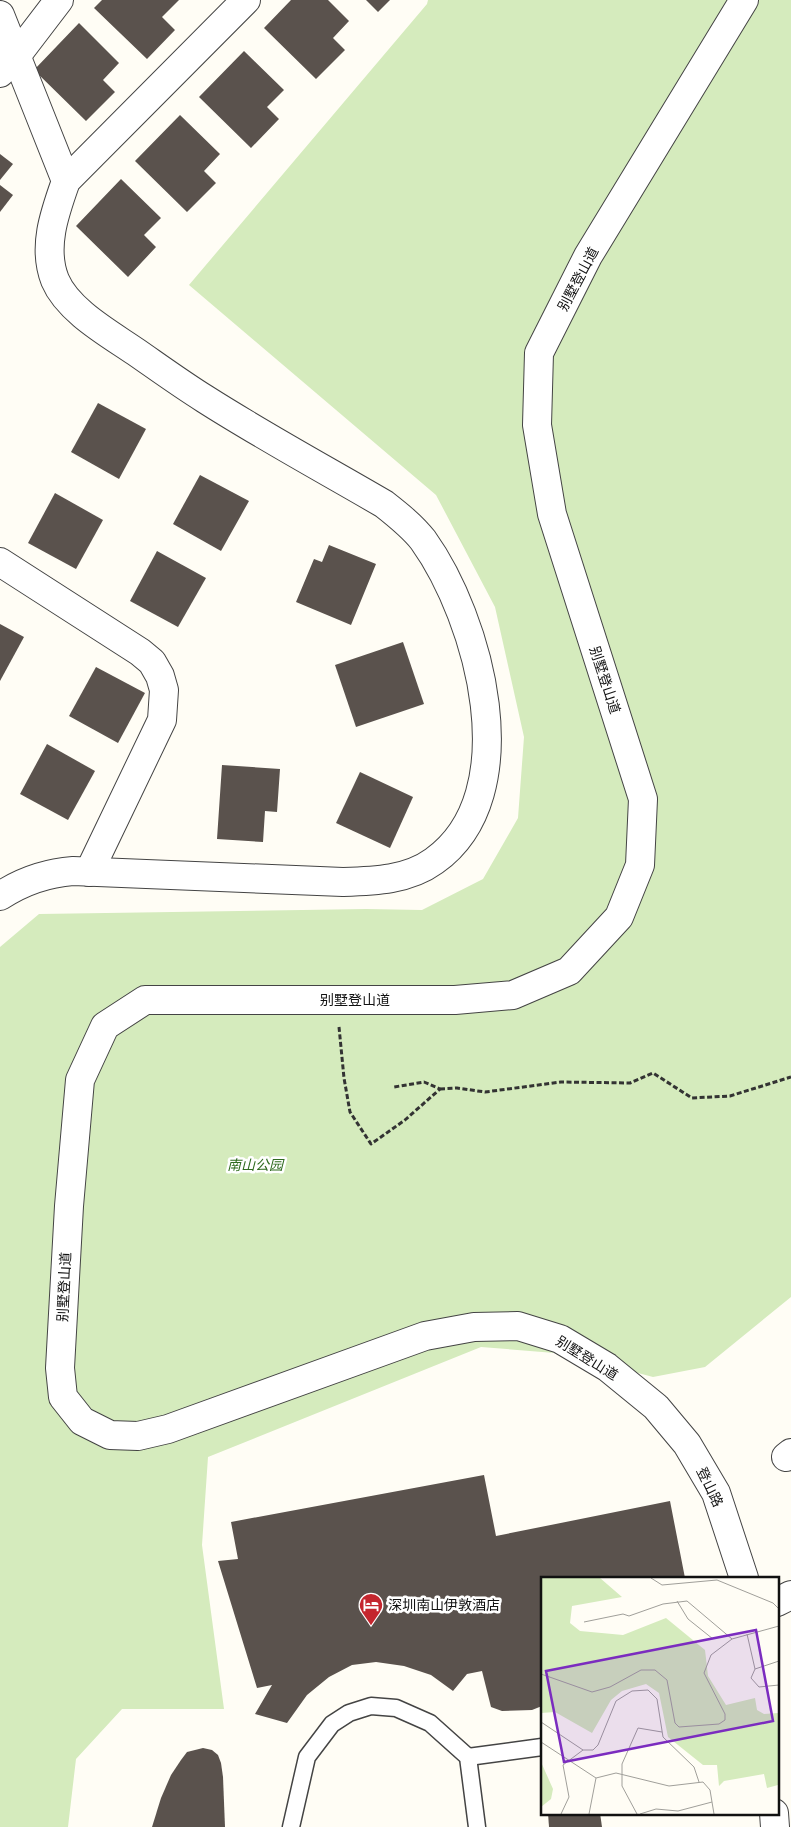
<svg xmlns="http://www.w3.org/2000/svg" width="791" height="1827" viewBox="0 0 791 1827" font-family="Lora,'Noto Sans SC',serif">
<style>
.green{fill:#d5ebbd}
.building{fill:#5a524d}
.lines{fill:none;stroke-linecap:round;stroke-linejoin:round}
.service-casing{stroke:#444;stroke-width:19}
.minor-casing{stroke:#444;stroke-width:30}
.path{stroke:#333;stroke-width:3;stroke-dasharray:5 2.5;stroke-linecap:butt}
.service{stroke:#fff;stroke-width:16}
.minor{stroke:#fff;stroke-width:28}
.labels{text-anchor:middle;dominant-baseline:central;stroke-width:5;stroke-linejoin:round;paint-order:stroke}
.street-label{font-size:14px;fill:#111;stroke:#fff}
.park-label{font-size:14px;font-style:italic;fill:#2f6b1f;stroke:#fff}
.poi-label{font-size:14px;fill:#111;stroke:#fff;text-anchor:start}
.inset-road{fill:none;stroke:#a09f9a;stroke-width:1}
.view{fill:#7b2cbf;fill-opacity:0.15;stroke:#7b2cbf;stroke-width:2.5}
.inset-edge{fill:none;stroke:#111;stroke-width:2.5}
</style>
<rect width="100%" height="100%" fill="#fffdf5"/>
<path class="green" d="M428,0H791V1297L705,1367L653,1377L567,1354L481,1347L208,1457L202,1545L224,1709H122L76,1759L68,1827H0V947L39,914L366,909L422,910L483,879L518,818L524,737L495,607L436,495L189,285L427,4Z"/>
<g class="building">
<path d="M102,0H179L162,17L175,30L147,59L94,8Z"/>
<path d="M291,0H328L349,21L333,38L345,50L316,79L264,28Z"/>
<path d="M366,0H390L378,12Z"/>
<path d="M79,23L119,63L103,80L115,92L86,121L34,70Z"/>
<path d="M244,51L284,90L267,107L279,119L251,148L199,97Z"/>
<path d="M180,115L220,154L204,171L216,183L187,212L135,161Z"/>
<path d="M0,154L13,164L0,180Z"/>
<path d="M121,179L161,218L144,235L156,247L128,277L76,226Z"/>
<path d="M0,185L13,195L0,212Z"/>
<path d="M98,403L146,429L119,479L71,452Z"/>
<path d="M200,475L249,501L221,551L173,524Z"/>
<path d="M55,493L103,520L76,569L28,543Z"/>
<path d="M329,545L376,564L351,625L296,602L314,559L322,562Z"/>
<path d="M157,551L206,578L178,627L130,601Z"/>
<path d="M0,624L24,637L0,681Z"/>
<path d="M403,642L424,704L356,727L335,665Z"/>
<path d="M96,667L145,693L118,743L69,716Z"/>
<path d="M47,744L95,771L68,820L20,794Z"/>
<path d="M222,765L280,769L277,812L265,811L263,842L217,839Z"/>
<path d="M360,772L413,797L390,848L336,823Z"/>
<path d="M484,1475L496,1536L670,1501L685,1578H542V1706L532,1710L502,1711L491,1707L482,1671L467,1674L453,1691L431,1675L404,1666L376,1662L352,1665L329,1677L307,1695L287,1723L255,1714L272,1685L257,1688L218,1561L238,1559L231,1522Z"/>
<path d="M203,1748L212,1750L218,1755L221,1763L223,1777L225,1827H152L161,1798L171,1775L181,1760L187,1752Z"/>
<path d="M548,1813H600L602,1827H549Z"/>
</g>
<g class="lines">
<g class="service-casing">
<g id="service">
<path d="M468,1757L542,1747"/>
<path d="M291,1827L307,1757L332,1724L349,1713L371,1706L396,1708L430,1723L468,1757L477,1827"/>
</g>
</g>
<g class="minor-casing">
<g id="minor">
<path d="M744,0L588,256L539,353L537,425L552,514L643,799L640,865L619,917L569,971L513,995L455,1000H145L105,1026L80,1080L69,1206L60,1368L63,1397L82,1421L110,1435L138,1436L168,1429L425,1336L474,1327L518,1326L560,1339L607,1367L656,1407L687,1444L716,1493L744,1578"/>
<path d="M0,15L66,181"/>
<path d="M0,73L17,55L59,0"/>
<path d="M0,562L140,652L152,662L160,676L164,690L162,720L89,872"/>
<path d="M0,896C23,881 46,873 73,871L343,882C375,881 408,880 434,861C528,794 479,618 423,540C412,526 398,515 384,504C324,469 263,436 205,399C181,384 159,368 136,352C110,334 68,311 55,280C42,247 55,212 66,181L246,0"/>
<path d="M786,1457L791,1453"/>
<path d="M777,1602L791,1595"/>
<path d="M774,1813L775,1827"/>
</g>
</g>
<g class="path">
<path d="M339,1027L344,1078L350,1112L371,1144L405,1120L440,1089L424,1082L394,1087"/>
<path d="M440,1089L457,1088L485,1092L561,1082L630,1083L653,1073L692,1098L730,1096L791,1077"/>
</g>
<use href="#service" class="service"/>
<use href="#minor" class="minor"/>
</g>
<defs>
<g id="hotel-pin" transform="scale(1.25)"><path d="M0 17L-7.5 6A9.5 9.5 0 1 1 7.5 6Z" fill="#c4262e" stroke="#fff"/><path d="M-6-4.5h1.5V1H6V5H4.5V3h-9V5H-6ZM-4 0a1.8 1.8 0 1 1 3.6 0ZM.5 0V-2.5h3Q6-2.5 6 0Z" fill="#fff"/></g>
</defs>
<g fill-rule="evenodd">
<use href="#hotel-pin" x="371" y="1605"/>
</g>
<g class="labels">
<g class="street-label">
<text transform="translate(578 279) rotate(-62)">别墅登山道</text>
<text transform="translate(605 680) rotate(72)">别墅登山道</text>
<text x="355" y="1000">别墅登山道</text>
<text transform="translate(64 1287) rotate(-87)">别墅登山道</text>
<text transform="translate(587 1358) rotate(32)">别墅登山道</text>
<text transform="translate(710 1487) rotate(64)">登山路</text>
</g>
<g class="park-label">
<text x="255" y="1165">南山公园</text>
</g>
<g class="poi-label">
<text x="388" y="1605">深圳南山伊敦酒店</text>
</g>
</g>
<g transform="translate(541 1577)">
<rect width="238" height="238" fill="#fffdf5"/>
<path d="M0,1H59L81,20L31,29L29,46L39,54L82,58L125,41L164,73L167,99L185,128L214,121L216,133L223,137L237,136V208L226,211L223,197L183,204L178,209L176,188H162L127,160L118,116L105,107L81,114L70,123L51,156L14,135L0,136ZM0,185L12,212L10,222L0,230Z" fill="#d5ebbd"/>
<path class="inset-road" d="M110,1L121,8L176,3L232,26L238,32M136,24L147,42L172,62M43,45L82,37L88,39L122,27L146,24L191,62M206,57L214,92M238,84L214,92L210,101L218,110L238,108M0,97L51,115L69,110L100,93H114L126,103L134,146L138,150L178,147L184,143V137L163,96L170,78L191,62L238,49M0,145L42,173H52L57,168L75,124L91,114L107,113L116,122L122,160L153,190L158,205M0,165L55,201M55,201L75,196L128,209L162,205L169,213L173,237M20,237L28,220L22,188L42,173M48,237L55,201M96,237L81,209V187L97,151L121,155M99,237L115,232L137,234L171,225"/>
<path class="view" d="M215,53L232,144L23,185L5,94Z"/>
<rect width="238" height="238" class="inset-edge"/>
</g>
</svg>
